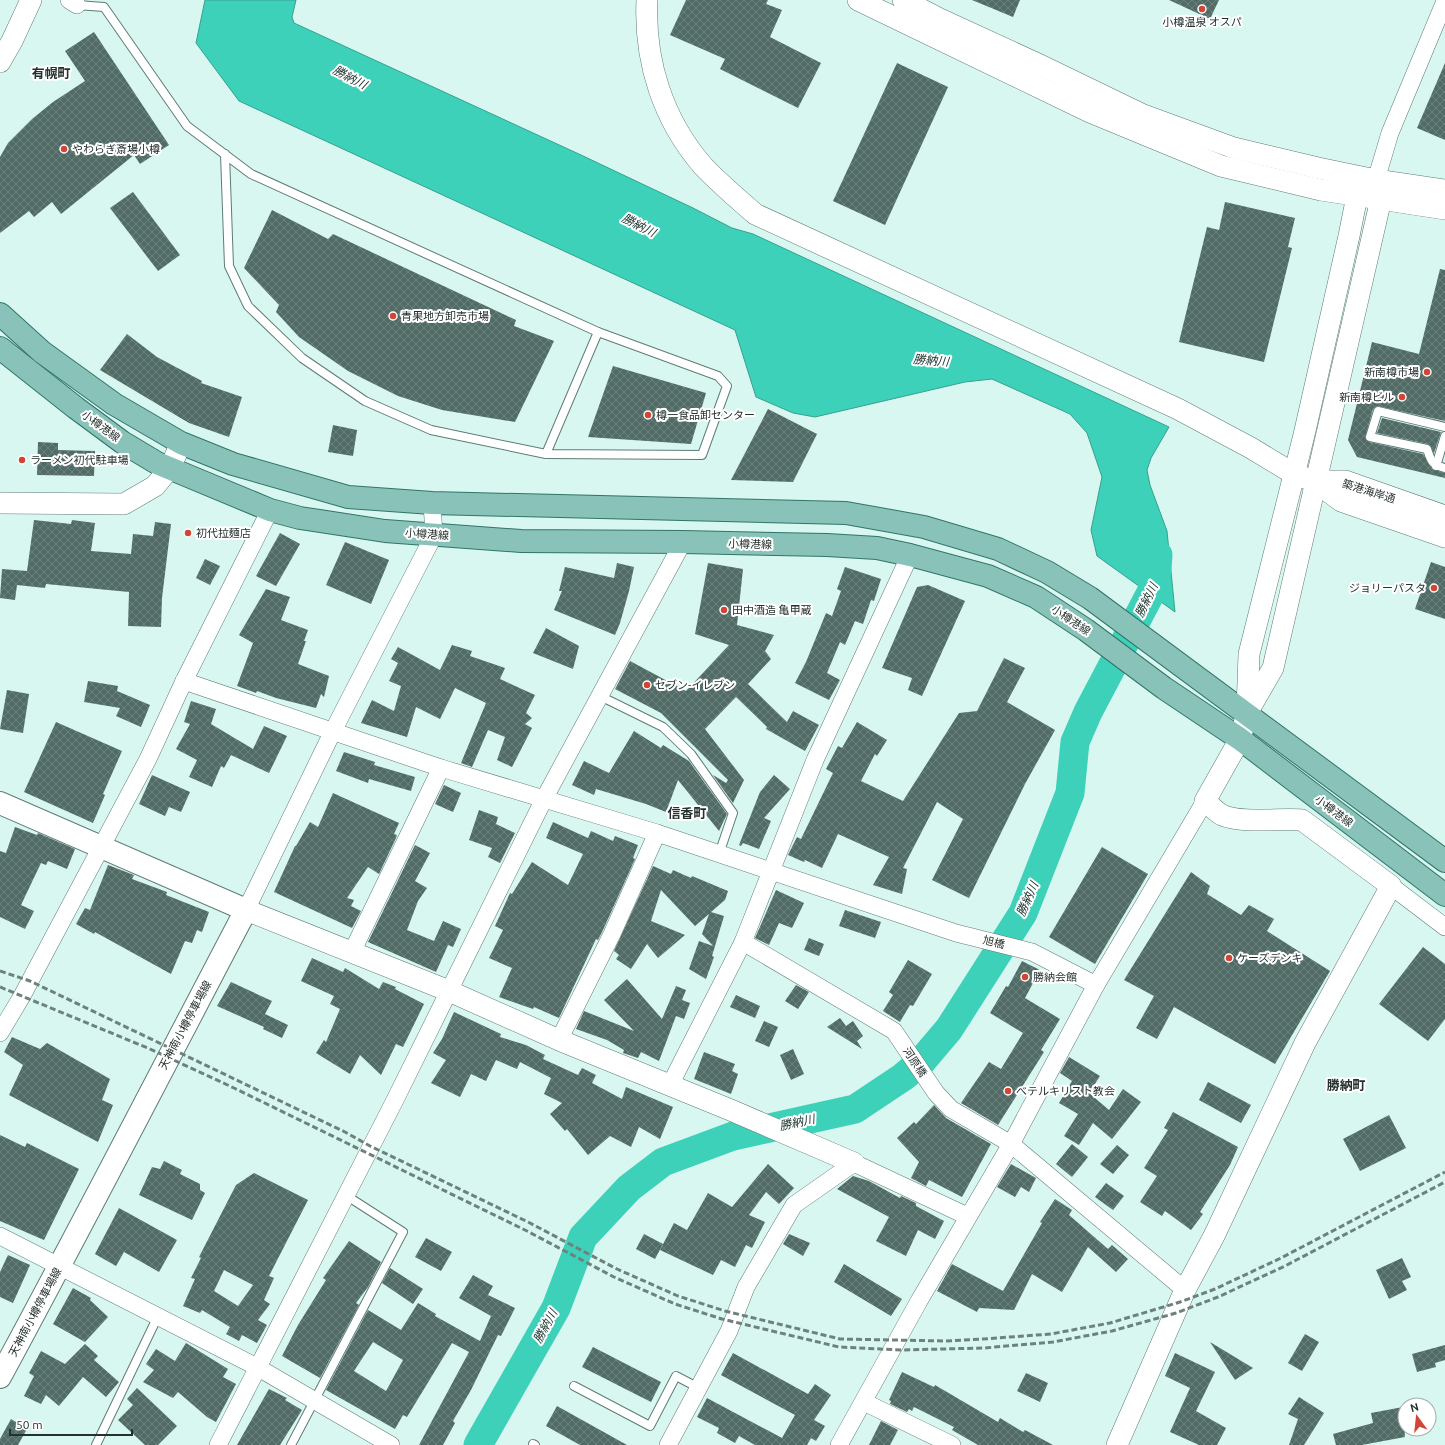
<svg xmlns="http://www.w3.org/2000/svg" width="1445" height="1445" viewBox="0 0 1445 1445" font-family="Ubuntu,'Noto Sans JP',sans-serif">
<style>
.water{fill:#3dd1b9;stroke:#36a18f}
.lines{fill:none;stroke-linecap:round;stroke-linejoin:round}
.river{stroke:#3dd1b9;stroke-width:29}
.building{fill:url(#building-cross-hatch);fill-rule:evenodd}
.service-casing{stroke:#5f7c75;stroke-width:10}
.minor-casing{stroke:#5f7c75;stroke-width:18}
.tertiary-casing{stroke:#5f7c75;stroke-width:22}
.secondary-casing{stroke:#5f7c75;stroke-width:24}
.primary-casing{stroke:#327568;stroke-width:24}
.service{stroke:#fff;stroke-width:8}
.minor{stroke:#fff;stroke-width:17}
.tertiary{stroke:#fff;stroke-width:21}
.secondary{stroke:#fff;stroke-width:22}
.primary{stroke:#88c2b8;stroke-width:22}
.rail{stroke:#6e827d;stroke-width:3;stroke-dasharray:6 3;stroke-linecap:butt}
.poi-dot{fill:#d24536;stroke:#fff;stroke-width:1.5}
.labels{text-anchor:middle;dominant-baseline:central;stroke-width:4;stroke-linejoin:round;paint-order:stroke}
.poi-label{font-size:11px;fill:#25312e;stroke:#fff;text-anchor:start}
.street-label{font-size:11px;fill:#25312e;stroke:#fff}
.water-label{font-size:12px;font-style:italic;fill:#203833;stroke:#fff}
.quarter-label{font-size:13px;font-weight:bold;fill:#25312e;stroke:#fff}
</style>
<defs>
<pattern id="building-cross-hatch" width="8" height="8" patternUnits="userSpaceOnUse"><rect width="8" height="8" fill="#516c66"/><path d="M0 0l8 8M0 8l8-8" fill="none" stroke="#6c817c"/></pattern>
</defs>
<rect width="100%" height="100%" fill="#d8f7f0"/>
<path class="water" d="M205,0H296L292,17L294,23L581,155L693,208L732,228L753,234L1169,427L1151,458L1147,470L1150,485L1167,531L1175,612L1097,556L1091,530L1102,477L1087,433L1070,414L992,379L965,382L815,417L793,413L756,397L735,330L239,101L196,43Z"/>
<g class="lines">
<path class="river" d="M478,1445L556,1308L583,1237L629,1188L663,1162L733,1136L855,1109L903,1077L921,1062L949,1029L1023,913L1070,793L1075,742L1088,712L1156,583L1158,555"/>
</g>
<g class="building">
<path d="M686,0H768L766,4L782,10L770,37L821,63L798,108L720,69L725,59L670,35Z"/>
<path d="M972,0H1020L1013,17Z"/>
<path d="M1169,0H1219L1210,19Z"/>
<path d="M94,32L169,145L140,164L134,155L61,214L52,202L34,217L29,211L0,233V157L8,143L32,119L53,102L85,81L65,51Z"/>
<path d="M897,63L948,87L885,225L833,201Z"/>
<path d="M1445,63V140L1417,128Z"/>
<path d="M133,192L180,255L158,271L110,208Z"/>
<path d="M1225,202L1295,218L1288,247L1292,248L1264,362L1179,342L1207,227L1219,230Z"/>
<path d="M272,210L328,239L333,234L516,320L514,326L554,341L515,422L442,410L398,396L348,371L299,337L276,312L279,305L244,268Z"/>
<path d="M1440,269L1445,270V421L1377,406L1373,409L1365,438L1369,442L1423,454L1432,469L1445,473V478L1357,457L1348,440L1372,342L1419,354Z"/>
<path d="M127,334L157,357L202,381L201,383L242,397L229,437L189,423L100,370Z"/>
<path d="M613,366L706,393L691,444L588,437Z"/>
<path d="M768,409L817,434L793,482L731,480Z"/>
<path d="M1382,418L1441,432L1434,453L1428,444L1377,433Z"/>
<path d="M333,425L357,430L353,456L328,452Z"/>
<path d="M38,442L58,443V450L95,451L94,476L37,475Z"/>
<path d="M34,520L71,524L72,520L95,523L91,551L131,554L133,534L153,536L155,522L171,524L162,598L161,627L128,626L129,592L46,584L45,588L17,585L15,600L0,598L2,569L27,571Z"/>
<path d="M280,533L300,544L276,586L256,576Z"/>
<path d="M345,542L389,560L371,604L326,585Z"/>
<path d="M205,559L220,566L210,585L196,578Z"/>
<path d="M1431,562L1445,567V619L1415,609Z"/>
<path d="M617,563L634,567L629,591L620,623L615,635L554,610L562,591H559L565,567L614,578Z"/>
<path d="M708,563L743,569L737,625L774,635L765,651L771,659L748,684L787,722L793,711L819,725L805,751L766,729L767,727L736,697L705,729L744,780L733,803L713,775L726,783L728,780L661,713L615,689L630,661L686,691L729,645L695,634Z"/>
<path d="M845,567L881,579L874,601L871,600L863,624L855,621L845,645L840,642L827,673L840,680L829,700L795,683L806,662L826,613L832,616L841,591L837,589Z"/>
<path d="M928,585L965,601L922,696L908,690L912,678L882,668L917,587Z"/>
<path d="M266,589L290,597L281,620L308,630L304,641H306L298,664L329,676L324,697L321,694L316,708L276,698L257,691L256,693L237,686L253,643L239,635Z"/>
<path d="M546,628L579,646L573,669L533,653Z"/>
<path d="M452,645L472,651L470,656L505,668L500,679L535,695L526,713L532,718L525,724L532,728L512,767L497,760L505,737L488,730L472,767L461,763L486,703L455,688L440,719L416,707L407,737L361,723L372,700L394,711L401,686L389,681L398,663L391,659L398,647L440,670Z"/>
<path d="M1004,658L1025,668L1007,702L1055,730L1025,784L969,898L932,880L963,819L937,802L903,868L907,869L902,894L873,885L889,857L838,834L822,868L805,860L804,862L788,855L797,837L801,839L833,773L826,769L838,746L842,748L857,722L887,740L877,756L875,754L861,781L903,801L959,713L977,711Z"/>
<path d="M88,681L118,686L117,691L150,705L141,727L116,716L120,708L84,702Z"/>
<path d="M7,690L29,694L23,733L0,729Z"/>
<path d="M191,701L216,709L211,724L253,749L264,726L287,736L269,773L231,755L224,768L221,766L212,787L189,777L197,760L176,749L190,724L184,722Z"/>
<path d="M56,722L122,751L103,794L105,795L93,823L24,792Z"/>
<path d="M634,731L661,748L663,745L689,761L727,814L719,831L678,780L666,812L646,804L596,789L594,795L572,785L584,761L609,773Z"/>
<path d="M344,752L375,762L374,765L415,777L411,791L369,779L368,783L336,771Z"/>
<path d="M152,775L190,792L181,812L169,807L165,816L139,804Z"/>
<path d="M774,775L790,789L764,818L771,821L759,849L743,843L741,846L739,845L760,792Z"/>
<path d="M444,785L461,793L453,812L435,804Z"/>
<path d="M333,793L399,823L394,834L397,835L396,838L379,874L368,867L347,898L354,900L351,906L361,911L352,928L274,892L295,846H296L310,822L318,827Z"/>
<path d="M479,810L498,817L496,824L515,833L500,863L488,857L492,848L469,840Z"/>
<path d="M553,822L588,838L591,831L613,841L615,836L638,845L633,858L635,859L603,930L598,940L596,939L559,1018L534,1007L533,1009L499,997L512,968L489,958L503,930L495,926L510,893L512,894L532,862L568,885L583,854L546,838Z"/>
<path d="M15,827L37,835L38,833L75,849L67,869L48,861L46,865L41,863L21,905L34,911L25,929L0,917V851L6,853Z"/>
<path d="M415,845L430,853L415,881L427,888L418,901L407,930L434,941L443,921L461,929L453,947L448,945L436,972L368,942Z"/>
<path d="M1102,847L1148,874L1095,964L1049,937Z"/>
<path d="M108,865L134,875L132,879L167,892L166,895L209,912L202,932L197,930L192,943L185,941L171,974L95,932L94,934L76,924L85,908L90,910Z"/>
<path d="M653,866L671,874L673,870L691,878L692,876L728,891L725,900L711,912L724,916L712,956L714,957L706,979L689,969L699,941L713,946L702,934L709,914L695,926L661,890L651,921L685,935L658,958L647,944L631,969L616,959L619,955L614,951Z"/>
<path d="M1191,872L1210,886L1207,894L1241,915L1249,905L1274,919L1267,931L1330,971L1275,1064L1174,1007L1157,1039L1136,1028L1154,996L1124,980Z"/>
<path d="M776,890L804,903L792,928L779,923L769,945L755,938Z"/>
<path d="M845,910L881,922L875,938L839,926Z"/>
<path d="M809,938L824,944L819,956L804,950Z"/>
<path d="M1423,947L1445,964V1019L1428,1041L1379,1004Z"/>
<path d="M312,958L343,972L345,968L379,989L383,982L396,987L395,989L424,1004L403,1047L396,1044L381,1075L360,1055L350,1074L316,1053L324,1040L326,1042L340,1009L330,1004L334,996L301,981Z"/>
<path d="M908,960L932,974L913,1006L910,1005L900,1022L883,1011L893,995L889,992Z"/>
<path d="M1022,961L1040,970L1025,998L1060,1019L1041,1050L1044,1052L998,1125L961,1103L989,1062L1001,1069L1023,1033L990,1013L1006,986L1008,987Z"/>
<path d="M627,979L662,1019L676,986L686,990L682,1000L690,1003L684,1019L676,1016L659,1061L641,1052L638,1058L623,1053L624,1050L607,1040L576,1029L584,1011L634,1031L604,1000Z"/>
<path d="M231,982L272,1001L265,1014L288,1025L282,1038L263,1029L264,1027L217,1006Z"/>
<path d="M796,985L809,992L798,1009L785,1001Z"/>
<path d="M736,995L760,1006L755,1018L730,1007Z"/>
<path d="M454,1012L501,1034L500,1037L526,1045L545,1055L543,1059L578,1075L582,1068L596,1075L592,1083L622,1099L626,1087L673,1107L660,1139L639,1127L631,1147L610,1136L588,1155L567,1129L565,1131L550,1114L562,1103L544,1094L551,1078L520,1062L517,1069L496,1060L486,1081L471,1074L460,1097L431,1083L446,1060L433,1053L442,1039Z"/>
<path d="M840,1018L846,1026L853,1021L863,1036L857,1041L862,1049L827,1027Z"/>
<path d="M764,1021L778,1027L769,1047L755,1041Z"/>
<path d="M12,1037L40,1049L47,1043L110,1079L102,1100L113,1105L98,1142L9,1095L23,1065L4,1052Z"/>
<path d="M793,1049L804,1074L791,1080L780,1055Z"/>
<path d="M704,1052L735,1064L732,1071L738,1074L731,1094L694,1079Z"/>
<path d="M1069,1057L1100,1076L1089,1093L1109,1110L1123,1089L1141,1102L1112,1139L1093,1123L1079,1145L1064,1136L1078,1114L1059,1103L1072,1081L1060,1073Z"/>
<path d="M1208,1082L1251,1105L1241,1123L1199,1100Z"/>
<path d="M934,1105L946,1118L991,1144L962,1197L929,1180L926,1186L911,1178L919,1162L897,1138L914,1122L916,1124Z"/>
<path d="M1173,1112L1238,1147L1230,1165L1200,1212L1203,1214L1191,1230L1165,1211L1162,1216L1140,1202L1157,1176L1144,1168L1168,1130L1164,1128Z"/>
<path d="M1389,1115L1406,1148L1360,1171L1343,1139Z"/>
<path d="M0,1135L25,1147L27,1143L79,1169L44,1240L0,1221Z"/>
<path d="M1072,1144L1088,1157L1072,1177L1056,1164Z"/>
<path d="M1117,1145L1129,1155L1113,1174L1100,1164Z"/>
<path d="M164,1161L182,1170L180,1174L200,1184V1190L205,1193L192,1220L139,1195L152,1167L160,1169Z"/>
<path d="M768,1164L794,1188L779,1204L766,1192L749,1215L765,1222L752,1248L746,1245L735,1267L721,1260L713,1275L660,1250L674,1223L687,1230L708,1193L732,1207Z"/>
<path d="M1011,1164L1036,1178L1029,1192L1021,1187L1015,1197L997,1187Z"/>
<path d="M254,1173L308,1200L269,1276L274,1278L264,1300L270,1304L258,1320L267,1325L257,1343L242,1335L239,1341L226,1334L230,1327L202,1310L200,1313L183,1306L195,1279L191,1278L201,1258L199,1257L236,1185ZM224,1270L253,1285L238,1306L214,1291Z"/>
<path d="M853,1176L869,1181L900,1198L901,1196L916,1203V1206L944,1221L935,1239L918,1230L906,1256L876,1241L889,1217L837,1189Z"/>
<path d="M1106,1183L1124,1196L1113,1210L1095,1197Z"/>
<path d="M1055,1199L1072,1210L1069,1215L1108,1249L1112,1245L1128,1259L1116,1272L1088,1247L1062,1292L1032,1274L1014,1310L979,1308L977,1312L937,1291L952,1264L1003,1291L1042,1223L1040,1222Z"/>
<path d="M119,1208L177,1240L159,1272L124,1252L116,1266L95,1254Z"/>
<path d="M644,1234L663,1244L655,1259L636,1249Z"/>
<path d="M789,1234L810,1243L803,1256L783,1244Z"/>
<path d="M426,1238L452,1252L441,1271L415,1257Z"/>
<path d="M349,1241L381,1262L368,1287L356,1303L359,1305L320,1378L282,1356L298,1325L326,1280L323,1278Z"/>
<path d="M8,1255L30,1265L13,1303L0,1297V1272Z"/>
<path d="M1402,1258L1411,1277L1402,1281L1407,1290L1389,1299L1376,1270Z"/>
<path d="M844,1264L902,1299L891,1316L834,1282Z"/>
<path d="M390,1268L423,1289L413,1304L382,1283Z"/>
<path d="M473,1275L493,1286L488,1295L515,1308L501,1336L498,1335L471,1390L453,1421L455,1423L443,1445H419L469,1352L452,1343L407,1417L403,1415L395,1429L326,1390L368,1310L401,1330L418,1303L436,1314L435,1316L480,1341L491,1316L459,1298ZM373,1342L403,1360L386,1391L354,1371Z"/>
<path d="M73,1288L91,1298L90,1300L108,1317L85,1342L53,1324Z"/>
<path d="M1305,1334L1319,1342L1302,1371L1288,1363Z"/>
<path d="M1210,1342L1253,1368L1235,1380Z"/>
<path d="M186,1343L228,1369L223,1377L236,1384L216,1422L207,1417L178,1392L173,1398L143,1382L154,1370L146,1364L156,1349L175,1361Z"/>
<path d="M85,1344L98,1356L94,1360L119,1382L106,1397L83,1377L59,1406L46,1395L41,1404L24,1396L34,1376L29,1373L41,1351L65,1364Z"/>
<path d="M1445,1345V1360L1435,1363L1436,1367L1417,1372L1412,1354Z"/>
<path d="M593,1347L661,1382L651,1402L582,1367Z"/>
<path d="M733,1353L808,1394L815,1384L831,1395L814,1420L825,1426L816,1441L811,1438L807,1445H755L739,1436L735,1443L717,1433L719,1428L697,1417L707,1398L782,1438L795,1415L721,1375Z"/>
<path d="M1175,1353L1215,1372L1196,1411L1226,1428L1217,1445H1199L1170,1432L1190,1388L1165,1376Z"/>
<path d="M902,1372L934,1387L935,1385L998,1422L1000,1418L1023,1432L1025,1430L1053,1445H978L952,1430L954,1427L914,1407L912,1411L909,1409L907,1412L890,1404L891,1401L889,1400Z"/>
<path d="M1026,1373L1048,1383L1040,1402L1017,1391Z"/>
<path d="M137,1388L177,1426L158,1445H145L118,1420L133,1405L127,1399Z"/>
<path d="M269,1389L287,1398L285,1400L302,1410L280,1445H237Z"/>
<path d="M1299,1397L1324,1413L1304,1445H1289L1298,1419L1288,1414Z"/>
<path d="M557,1406L627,1445H580L546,1426Z"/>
<path d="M1403,1407L1405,1437L1362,1445H1336L1333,1434L1373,1423L1371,1413Z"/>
<path d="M11,1419L27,1429L18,1445H0V1439Z"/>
<path d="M881,1421L898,1430L890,1445H869Z"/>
</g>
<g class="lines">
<g class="service-casing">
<g id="service">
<path d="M77,5L104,7L187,126L251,174L598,332L546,454"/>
<path d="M225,154L229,266L248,306L302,358L365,401L431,430L546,454L702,455L727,386L718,376L598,332"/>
<path d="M1445,427L1378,411L1370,437L1427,449C1431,461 1432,465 1445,468"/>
<path d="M1436,466L1445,436"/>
<path d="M600,696L663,727L691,754L733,813L719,854"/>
<path d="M574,1386L650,1426L676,1376L699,1388"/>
<path d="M533,1444L535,1445"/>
<path d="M96,1445L158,1316"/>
<path d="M291,1445L403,1232L347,1196"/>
</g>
</g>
<g class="minor-casing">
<g id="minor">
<path d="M69,0L77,5"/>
<path d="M1376,180L1390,133L1445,1"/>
<path d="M184,681L441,768L657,833L956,933L1032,952L1096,985"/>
<path d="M1391,886L1445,927"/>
<path d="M246,910L333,731L434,535L432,503"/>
<path d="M743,942L894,1031L936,1093L951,1109L1011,1144L1185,1290"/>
<path d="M352,952L441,768"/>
<path d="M0,1033L22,996L148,759L184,681L270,510"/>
<path d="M559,1040L612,934L657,833"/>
<path d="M670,1085L743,942L815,760L910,555"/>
<path d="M0,1236L257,1367L391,1445"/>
<path d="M864,1402L952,1445"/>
<path d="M218,1445L395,1100L544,799L683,542"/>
<path d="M668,1445L729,1331L746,1287L794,1205L854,1163L967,1216"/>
<path d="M839,1445L919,1301L1011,1144L1096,985L1205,801"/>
</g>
</g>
<g class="tertiary-casing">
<g id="tertiary">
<path d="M647,0C644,61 663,120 703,166C719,183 737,198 755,214L1178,409L1251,448L1294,474L1314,481L1341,501L1445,537"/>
<path d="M858,0L1090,112L1221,166L1321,190L1445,209"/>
<path d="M903,0L940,19L1040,65L1141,114L1234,148L1318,168L1376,180L1445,190"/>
<path d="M0,62L12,41L31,0"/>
<path d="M1314,481H1345L1445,516"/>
<path d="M0,503L124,504L155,486L170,468L181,443"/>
<path d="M1247,710L1249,654L1304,435L1349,236L1357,196L1367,187"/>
<path d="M246,910L449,991L559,1040L733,1111L854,1163"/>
<path d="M1117,1445L1185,1290L1214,1236L1305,1043L1391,886L1302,820C1280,818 1242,824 1222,815C1216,812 1210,805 1205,801L1240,739L1247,713L1273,668L1381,199L1376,180"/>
</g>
</g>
<g class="secondary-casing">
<path id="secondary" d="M0,803L246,910C164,1066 84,1222 0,1377"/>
</g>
<g class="primary-casing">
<g id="primary">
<path d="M0,314L42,352L114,404L181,443L233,464L348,497L432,503L846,513L924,527L998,549L1047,572L1090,598L1445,861"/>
<path d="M0,348L76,408L122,442L157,463L270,510L300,518L385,531L521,541L683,542L827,545L877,548L910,555L988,576L1036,597L1086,630L1164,688L1240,739L1445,895"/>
</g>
</g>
<use href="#service" class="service"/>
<use href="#minor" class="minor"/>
<use href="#tertiary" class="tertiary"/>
<use href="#secondary" class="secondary"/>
<use href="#primary" class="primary"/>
<g class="rail">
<path d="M0,971L30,981L345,1132L370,1146L528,1222L617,1269L678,1296L725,1311L840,1339L946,1341L983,1339L1051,1334L1110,1323L1180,1302L1215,1289L1281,1258L1445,1172"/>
<path d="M0,987L150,1049L234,1088L525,1230L614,1277L675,1304L722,1319L839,1347L901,1350L984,1348L1053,1342L1112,1331L1176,1313L1218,1297L1285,1266L1445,1182"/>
</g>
</g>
<g class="poi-dot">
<circle cx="1202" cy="9" r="4"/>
<circle cx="64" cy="149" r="4"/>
<circle cx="393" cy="316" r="4"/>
<circle cx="1427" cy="372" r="4"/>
<circle cx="1402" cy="397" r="4"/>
<circle cx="648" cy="415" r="4"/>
<circle cx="22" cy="460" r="4"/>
<circle cx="188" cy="533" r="4"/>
<circle cx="1434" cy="588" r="4"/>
<circle cx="724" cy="610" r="4"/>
<circle cx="647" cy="685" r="4"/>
<circle cx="1229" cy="958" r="4"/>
<circle cx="1025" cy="977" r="4"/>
<circle cx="1008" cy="1091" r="4"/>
</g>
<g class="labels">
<g class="poi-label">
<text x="1202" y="22" text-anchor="middle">小樽温泉 オスパ</text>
<text x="72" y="149">やわらぎ斎場小樽</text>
<text x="401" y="316">青果地方卸売市場</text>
<text x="1419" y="372" text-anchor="end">新南樽市場</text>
<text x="1394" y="397" text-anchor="end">新南樽ビル</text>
<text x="656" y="415">樽一食品卸センター</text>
<text x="30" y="460">ラーメン初代駐車場</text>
<text x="196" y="533">初代拉麵店</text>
<text x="1426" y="588" text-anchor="end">ジョリーパスタ</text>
<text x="732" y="610">田中酒造 亀甲蔵</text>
<text x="655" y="685">セブン-イレブン</text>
<text x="1237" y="958">ケーズデンキ</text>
<text x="1033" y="977">勝納会館</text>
<text x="1016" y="1091">べテルキリスト教会</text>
</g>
<g class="street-label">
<text transform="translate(101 426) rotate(36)">小樽港線</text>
<text transform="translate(1369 491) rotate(17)">築港海岸通</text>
<text transform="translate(427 534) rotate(4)">小樽港線</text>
<text transform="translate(750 544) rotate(1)">小樽港線</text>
<text transform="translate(1071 620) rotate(34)">小樽港線</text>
<text transform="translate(1334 811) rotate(37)">小樽港線</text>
<text transform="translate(994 942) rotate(14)">旭橋</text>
<text transform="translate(185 1025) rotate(-62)">天神南小樽停車場線</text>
<text transform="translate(915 1062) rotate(56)">河原橋</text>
<text transform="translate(35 1312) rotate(-62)">天神南小樽停車場線</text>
</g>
<g class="water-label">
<text transform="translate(350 77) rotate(28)">勝納川</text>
<text transform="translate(639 225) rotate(27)">勝納川</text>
<text transform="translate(931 360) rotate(5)">勝納川</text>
<text transform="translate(1146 600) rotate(-64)">勝納川</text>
<text transform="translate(1027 899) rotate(-66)">勝納川</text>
<text transform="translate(797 1122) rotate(-12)">勝納川</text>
<text transform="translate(545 1326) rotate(-61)">勝納川</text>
</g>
<g class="quarter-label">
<text x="51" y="73">有幌町</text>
<text x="687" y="813">信香町</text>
<text x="1346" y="1085">勝納町</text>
</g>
</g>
<g transform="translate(1417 1417) rotate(345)"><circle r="19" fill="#ffffff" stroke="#a8adab"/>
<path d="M0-3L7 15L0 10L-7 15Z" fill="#d24536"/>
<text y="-6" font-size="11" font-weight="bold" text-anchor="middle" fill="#25312e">N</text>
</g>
<path d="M10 1429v6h122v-6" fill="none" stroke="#25312e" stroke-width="2"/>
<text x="16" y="1429" font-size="12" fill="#25312e" stroke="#ffffff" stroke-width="3" paint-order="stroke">50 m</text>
</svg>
